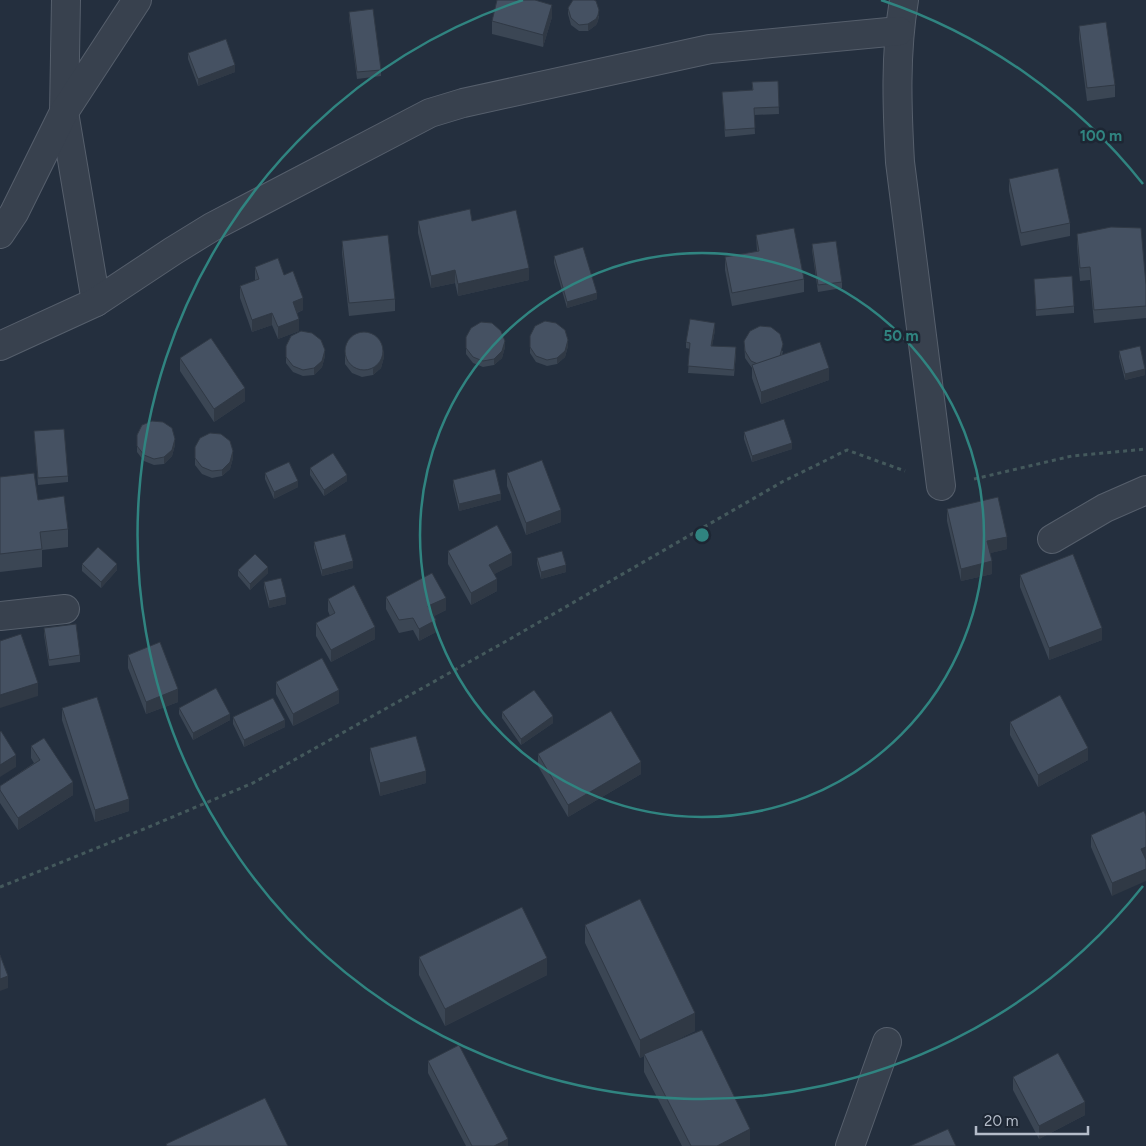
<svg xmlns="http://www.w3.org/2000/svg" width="1146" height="1146" viewBox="0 0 1146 1146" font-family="Figtree,sans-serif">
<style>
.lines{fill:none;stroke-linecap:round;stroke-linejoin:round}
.minor-casing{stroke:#565f6c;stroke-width:30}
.path{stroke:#44595c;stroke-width:3;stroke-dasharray:4 4;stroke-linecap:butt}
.minor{stroke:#38414e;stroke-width:28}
.wall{fill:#3b4654}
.shaded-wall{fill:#303945}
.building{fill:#455162;stroke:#303945}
.ring{fill:none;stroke:#308480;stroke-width:2.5}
.centre{fill:#308480;stroke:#1d2633;stroke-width:2.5}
.ring-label{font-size:15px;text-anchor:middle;font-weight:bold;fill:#308480;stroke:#1d2633;stroke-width:5;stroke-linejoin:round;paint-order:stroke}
</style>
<rect width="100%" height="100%" fill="#242f3e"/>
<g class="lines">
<g class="minor-casing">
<g id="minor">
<path d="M66,0L64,112L96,302"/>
<path d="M904,0C895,53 897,108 900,162L941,486"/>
<path d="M0,234L14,213L64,112L137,0"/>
<path d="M0,346L96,302L173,251L212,227L430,113L463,103L710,49L899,31"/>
<path d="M1052,539L1105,508L1146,490"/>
<path d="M0,616L65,609"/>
<path d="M850,1146L887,1042"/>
</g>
</g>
<g class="path">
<path d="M974,479L1072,456L1146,449"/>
<path d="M0,887L144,829L253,783L510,639L782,482L847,450L905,471"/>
</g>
<use href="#minor" class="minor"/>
</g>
<g class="wall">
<path d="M568,8L599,16L598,21L596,25L588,31H579L571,25L568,14Z"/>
<path d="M349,12L381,70V76L357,79L349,18Z"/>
<path d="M552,17L543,47L492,34V21Z"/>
<path d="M1079,26L1115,85V97L1087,101L1079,39Z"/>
<path d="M188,53L235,72L198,86L188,59Z"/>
<path d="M778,81L779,114L754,115L755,134L725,137L722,92L752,90V82Z"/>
<path d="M1009,179L1070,223V236L1021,246L1009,191Z"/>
<path d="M418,221H472L529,280L458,296L455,283L431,288L418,233Z"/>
<path d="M1077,234L1146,285V318L1094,323L1090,280L1080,281L1077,246Z"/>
<path d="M756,235L804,279V292L732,306L725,270V257L757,252Z"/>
<path d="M342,241L395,299V311L349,316L342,253Z"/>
<path d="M812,244L842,282V288L818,292L812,250Z"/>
<path d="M554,256L597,299L567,308L554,263Z"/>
<path d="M255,267L284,275L303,310L297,313L299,331L278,339L272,325L252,332L240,298V286L255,281Z"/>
<path d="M1034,279L1074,306V313L1036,316Z"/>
<path d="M715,330L712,346L736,354L734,376L688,373L690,349L686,348V342Z"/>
<path d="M530,336L568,346L565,357L557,364L547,366L536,362L530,353Z"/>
<path d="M466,337L505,347L502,358L494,365L483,367L473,363L466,354Z"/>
<path d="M744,341L783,351L782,355L829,380L761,404L752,378V368L745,358Z"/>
<path d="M286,346L325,356L322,367L314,375L303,376L293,372L286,363Z"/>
<path d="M345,347L384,357L381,368L373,375L362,377L352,373L345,364Z"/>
<path d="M1119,351L1145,375L1125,380L1119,357Z"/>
<path d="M180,358L245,401L214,422L180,371Z"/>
<path d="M34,431L68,476V482L38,485Z"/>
<path d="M744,432L792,449L752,462L744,439Z"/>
<path d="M137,435L175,445L172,456L164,464L154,465L144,461L137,452Z"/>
<path d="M195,447L233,458L230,469L222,476L212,478L202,474L195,465Z"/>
<path d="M310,468L347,481L324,496L310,475Z"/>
<path d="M265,473L298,487L274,499L265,479Z"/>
<path d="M507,473L561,522L526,535L507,486Z"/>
<path d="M0,477L38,500L68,529V547L42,550V567L0,572Z"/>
<path d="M453,480L501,500L459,511L453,486Z"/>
<path d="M947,509L1007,549L990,553L992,574L961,581L947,521Z"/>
<path d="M314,542L353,568L322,576L314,548Z"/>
<path d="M448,551L512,565L494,574L497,591L471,605L448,564Z"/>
<path d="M537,558L566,572L541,579L537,564Z"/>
<path d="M82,564L117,570L101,588L82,571Z"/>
<path d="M238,570L268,573L250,590L238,576Z"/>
<path d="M1020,575L1102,640L1049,660L1020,587Z"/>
<path d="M264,582L286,604L269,608L264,588Z"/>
<path d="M386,597L446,610L434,616L436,632L419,641L413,630L399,633L386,609Z"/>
<path d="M328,599L375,639L331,662L316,636V623L330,616L328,611Z"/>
<path d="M44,628L80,655V662L49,666L44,635Z"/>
<path d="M128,655L178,702L146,714L128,668Z"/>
<path d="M276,682L339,703L293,726L276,694Z"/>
<path d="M62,708L129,811L95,822L62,720Z"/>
<path d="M179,708L230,720L193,740L179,714Z"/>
<path d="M502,712L553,723L521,745L502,718Z"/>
<path d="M233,717L285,727L244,747L233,724Z"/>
<path d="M1010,722L1088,760L1038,787L1010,735Z"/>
<path d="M31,746L73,795L18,830L0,803V786L34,763L31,758Z"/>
<path d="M370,748L426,783L380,796L370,760Z"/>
<path d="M538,754L641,774L568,817L538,766Z"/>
<path d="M1091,835L1146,859L1112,896L1091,847Z"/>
<path d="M585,925L695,1031L666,1045L750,1146H682L644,1072V1056L640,1058L585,943Z"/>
<path d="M419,957L547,975L445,1026L419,975Z"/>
<path d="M428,1061L508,1146H466L428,1073Z"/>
<path d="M1013,1077L1085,1115L1039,1139L1013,1090Z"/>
</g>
<g class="shaded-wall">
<path d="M552,5V17L543,47V35Z"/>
<path d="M599,10L598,21L596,25L588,31V24Z"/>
<path d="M235,65V72L198,86V79Z"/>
<path d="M529,268V280L458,296V284Z"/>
<path d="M455,270V283L431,288V276Z"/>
<path d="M597,293V299L567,308V302Z"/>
<path d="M303,298V310L293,314V302Z"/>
<path d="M272,313V325L252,332V320Z"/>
<path d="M299,319V331L278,339V327Z"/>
<path d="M715,323V330L711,352V346Z"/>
<path d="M568,340V346L565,357L557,364V358Z"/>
<path d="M505,341V347L502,358L494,365V359Z"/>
<path d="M325,350V356L322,367L314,375V368Z"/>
<path d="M384,350V357L381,368L373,375V369Z"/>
<path d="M829,368V380L761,404V392Z"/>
<path d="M1145,369V375L1125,380V374Z"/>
<path d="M245,388V401L214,422V409Z"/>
<path d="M175,439V445L172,456L164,464V457Z"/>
<path d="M792,443V449L752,462V456Z"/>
<path d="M233,451V458L230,469L222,476V470Z"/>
<path d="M347,475V481L324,496V490Z"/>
<path d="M298,481V487L274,499V492Z"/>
<path d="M501,494V500L459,511V504Z"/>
<path d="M561,510V522L526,535V523Z"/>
<path d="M1007,537V549L987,554V541Z"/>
<path d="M512,553V565L489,577V565Z"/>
<path d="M353,561V568L322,576V570Z"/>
<path d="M992,561V574L961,581V569Z"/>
<path d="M117,564V570L101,588V582Z"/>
<path d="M566,565V572L541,579V572Z"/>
<path d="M268,567V573L250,590V584Z"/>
<path d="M497,579V591L471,605V593Z"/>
<path d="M286,597V604L269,608V601Z"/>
<path d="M446,598V610L428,619V606Z"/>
<path d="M436,620V632L419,641V629Z"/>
<path d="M375,627V639L331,662V650Z"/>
<path d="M1102,628V640L1049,660V648Z"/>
<path d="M38,683V696L0,708V695Z"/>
<path d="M178,689V702L146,714V702Z"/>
<path d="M339,690V703L293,726V714Z"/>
<path d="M230,714V720L193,740V733Z"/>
<path d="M553,716V723L521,745V739Z"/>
<path d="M285,720V727L244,747V740Z"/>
<path d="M1088,748V760L1038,787V775Z"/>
<path d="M16,755V767L0,777V765Z"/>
<path d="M641,762V774L568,817V805Z"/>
<path d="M426,771V783L380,796V783Z"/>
<path d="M73,782V795L18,830V818Z"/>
<path d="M129,799V811L95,822V810Z"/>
<path d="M1146,847V859L1141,861V849Z"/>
<path d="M1146,869V881L1112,896V883Z"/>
<path d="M547,958V975L445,1026V1009Z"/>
<path d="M8,976V988L0,991V979Z"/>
<path d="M695,1013V1031L640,1058V1040Z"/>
<path d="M1085,1102V1115L1039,1139V1126Z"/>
<path d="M750,1129V1146H717Z"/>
<path d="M508,1139V1146H494Z"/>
</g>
<g class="building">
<path d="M497,0H535L552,5L543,35L492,21Z"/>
<path d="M573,0H594L596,1L599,10L598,15L596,19L588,24L579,25L571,18L568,8Z"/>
<path d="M373,9L381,70L357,72L349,12Z"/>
<path d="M1106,22L1115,85L1087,88L1079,26Z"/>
<path d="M226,39L235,65L198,79L188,53Z"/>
<path d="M778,81L779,107L754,108L755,128L725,130L722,92L753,90L752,82Z"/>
<path d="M1058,168L1070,223L1021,233L1009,179Z"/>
<path d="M470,209L472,221L516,210L529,268L458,284L455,270L431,276L418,221Z"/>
<path d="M1111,227L1141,228L1146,285V306L1094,310L1090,267L1080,268L1077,234Z"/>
<path d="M794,228L804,279L732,293L725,257L759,251L756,235Z"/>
<path d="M388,235L395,299L349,303L342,241Z"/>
<path d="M836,241L842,282L818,285L812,244Z"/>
<path d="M583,247L597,293L567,302L554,256Z"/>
<path d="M278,258L284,275L293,271L303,298L293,302L299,319L278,327L272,313L252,320L240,286L259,279L255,267Z"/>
<path d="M1072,276L1074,306L1036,310L1034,279Z"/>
<path d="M690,319L715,323L711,346L736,347L734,370L688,366L690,343L686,342Z"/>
<path d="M545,321L556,323L565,330L568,340L565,351L557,358L547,360L536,356L530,347V336L535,326Z"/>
<path d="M481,322L492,323L501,331L505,341L502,351L494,359L483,361L473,357L466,348V337L471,328Z"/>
<path d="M760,326L771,327L780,334L783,344L780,356L758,364L751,361L745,351L744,341L750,331Z"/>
<path d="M301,331L312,333L321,340L325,350L322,361L314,368L303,370L293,366L286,357V346L291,336Z"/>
<circle cx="364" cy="351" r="19"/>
<path d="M211,338L245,388L214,409L180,358Z"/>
<path d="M820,342L829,368L761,392L752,365Z"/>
<path d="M1140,346L1145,369L1125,374L1119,351Z"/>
<path d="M784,419L792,443L752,456L744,432Z"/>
<path d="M152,421L163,422L172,428L175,439L172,450L164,457L154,459L144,455L137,446V435L142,425Z"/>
<path d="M64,429L68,476L38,478L34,431Z"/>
<path d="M210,433L221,434L230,441L233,451L230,462L222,470L212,471L202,467L195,458V447L200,438Z"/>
<path d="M333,453L347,475L324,490L310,468Z"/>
<path d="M542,460L561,510L526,523L507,473Z"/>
<path d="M289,462L298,481L274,492L265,473Z"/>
<path d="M495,469L501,494L459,504L453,480Z"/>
<path d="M34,473L38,500L64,496L68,529L40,532L42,549L0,554V477Z"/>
<path d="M998,497L1007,537L987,541L992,561L961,569L947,509Z"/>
<path d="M497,525L512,553L489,565L497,579L471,593L448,551Z"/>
<path d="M345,534L353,561L322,570L314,542Z"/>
<path d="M98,547L117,564L101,582L82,564Z"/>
<path d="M562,551L566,565L541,572L537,558Z"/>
<path d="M255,554L268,567L250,584L238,570Z"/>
<path d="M1073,554L1102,628L1049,648L1020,575Z"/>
<path d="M432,573L446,598L428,606L436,620L419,629L413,618L399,620L386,597Z"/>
<path d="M281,578L286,597L269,601L264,582Z"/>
<path d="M354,585L375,627L331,650L316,623L335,613L328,599Z"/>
<path d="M76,624L80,655L49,660L44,628Z"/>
<path d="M21,634L38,683L0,695V641Z"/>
<path d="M160,642L178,689L146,702L128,655Z"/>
<path d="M322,658L339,690L293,714L276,682Z"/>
<path d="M216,688L230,714L193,733L179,708Z"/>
<path d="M534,690L553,716L521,739L502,712Z"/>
<path d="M1060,695L1088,748L1038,775L1010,722Z"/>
<path d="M97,697L129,799L95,810L62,708Z"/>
<path d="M273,698L285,720L244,740L233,717Z"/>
<path d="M611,711L641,762L568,805L538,754Z"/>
<path d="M1,731L16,755L0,765V732Z"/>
<path d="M416,736L426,771L380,783L370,748Z"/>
<path d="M44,738L73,782L18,818L0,790V786L40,760L31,746Z"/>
<path d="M1144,811L1146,816V847L1141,849L1146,860V869L1112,883L1091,835Z"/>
<path d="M640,899L695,1013L640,1040L585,925Z"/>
<path d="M522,907L547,958L445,1009L419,957Z"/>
<path d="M0,955L8,976L0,979Z"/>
<path d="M702,1030L750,1129L717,1146H691L644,1054Z"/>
<path d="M459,1045L508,1139L494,1146H472L428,1061Z"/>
<path d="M1058,1053L1085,1102L1039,1126L1013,1077Z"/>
<path d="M265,1098L288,1146H167L166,1144Z"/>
<path d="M948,1129L956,1146H910Z"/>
</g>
<g class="ring">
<circle cx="702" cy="535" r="282"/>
<path d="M1143 886A564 564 0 1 1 523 0M881 0A564 564 0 0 1 1143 184"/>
</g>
<circle cx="702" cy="535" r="8" class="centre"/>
<g class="ring-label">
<text x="1101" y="141">100 m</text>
<text x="901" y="341">50 m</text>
</g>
<path d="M976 1126v8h112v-8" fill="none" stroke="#b4bcc9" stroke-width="2.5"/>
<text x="984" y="1126" font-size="15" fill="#b4bcc9" stroke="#1d2633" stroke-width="4" paint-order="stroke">20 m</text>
</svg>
